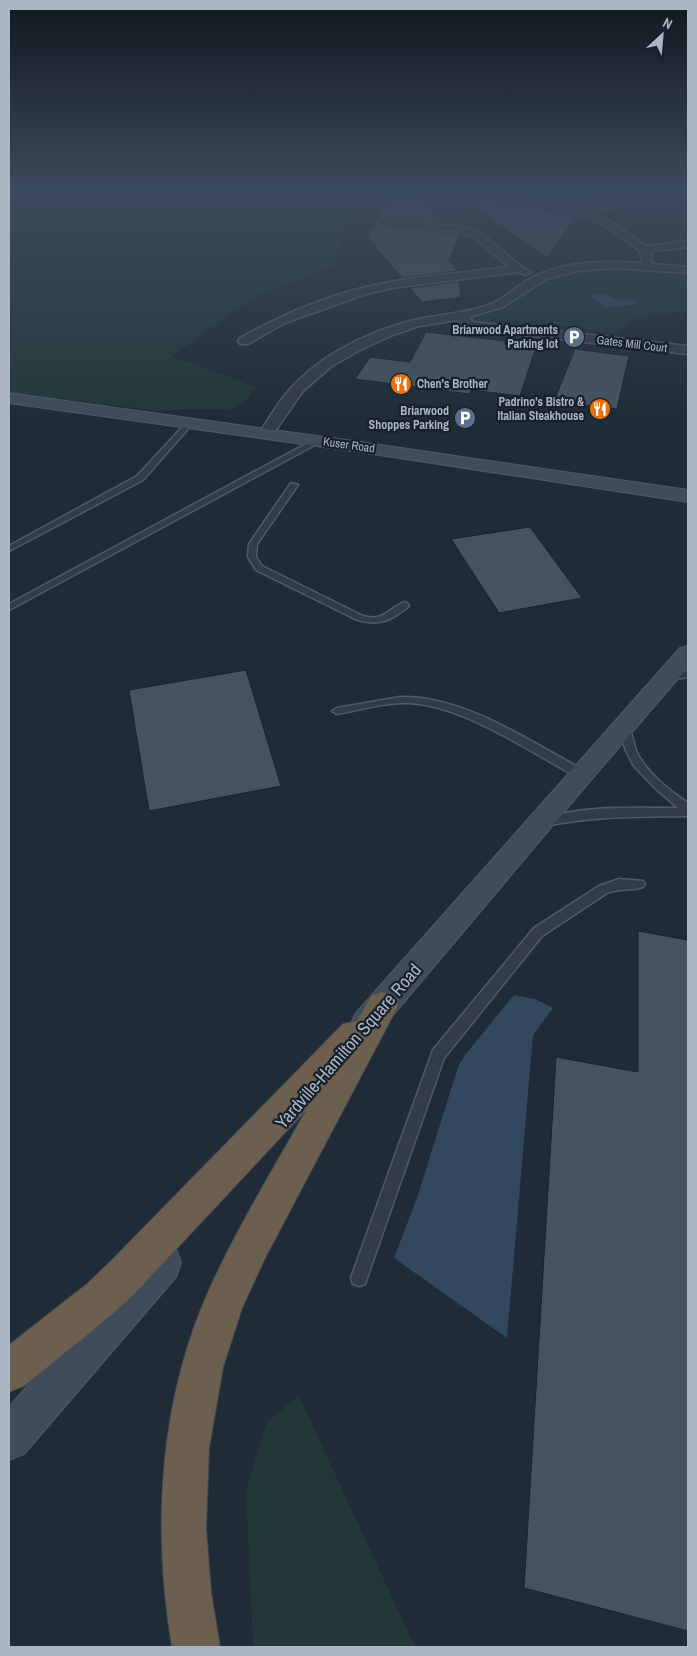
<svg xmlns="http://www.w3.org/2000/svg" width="697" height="1656" viewBox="0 0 697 1656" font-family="'Archivo Narrow',sans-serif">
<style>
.green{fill:#223838}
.water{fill:#32485e}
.building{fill:#455260;stroke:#1a232d}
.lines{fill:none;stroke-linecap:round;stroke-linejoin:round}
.lane-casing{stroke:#505a65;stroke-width:3}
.street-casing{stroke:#505a65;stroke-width:3}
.secondary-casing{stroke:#505a65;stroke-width:2}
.highway-casing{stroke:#3d4751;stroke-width:2}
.lane{fill:#323c47;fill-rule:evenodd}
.street{fill:#323c47;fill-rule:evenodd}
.secondary{fill:#404c5a;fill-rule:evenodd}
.highway{fill:#6d5f4f;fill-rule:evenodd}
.labels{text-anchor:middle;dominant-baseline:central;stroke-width:4.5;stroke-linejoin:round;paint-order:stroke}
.far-poi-label{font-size:12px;font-weight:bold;fill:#acb7c4;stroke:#18212b;text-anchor:end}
.far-street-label{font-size:12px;fill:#acb7c4;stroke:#18212b}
.near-street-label{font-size:18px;fill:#acb7c4;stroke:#18212b}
</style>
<rect width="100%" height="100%" fill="#1f2b36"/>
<g class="green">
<path d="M9,190H377L354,207L332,267L258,295L172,356L256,387L247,400L230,410L200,409L158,411L9,392Z"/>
<path d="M602,266L652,268L688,272V311L635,319L615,334L560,325L494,319L487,322L472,319V315L500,308L517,300L533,285L550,276Z"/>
<path d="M299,1396L415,1647H253L246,1490L267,1421Z"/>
</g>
<g class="water">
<path d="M605,294C619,305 625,294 638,304L606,308L589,296Z"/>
<path d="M514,995L535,999L553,1008L533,1035L507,1338L394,1258L418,1195L458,1067L465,1055Z"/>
</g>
<g class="building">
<path d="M401,190H411L445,223L384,218L379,220L380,226L456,234L459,236L449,260L458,271L402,278L367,237L382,212H378L393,195Z"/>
<path d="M451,190H455L461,195L532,205L576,217L547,258Z"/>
<path d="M496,190H595L583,208Z"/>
<path d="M459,281L461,297L422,302L410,288Z"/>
<path d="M426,332L505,341L504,344L536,347L520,396L471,390L469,394L355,379L370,357L410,362Z"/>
<path d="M575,349L629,356L617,409L554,401Z"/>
<path d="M530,527L582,598L499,613L451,539Z"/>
<path d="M246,670L281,786L149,811L129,690Z"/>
<path d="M638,931L688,940V1631L524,1588L556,1057L638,1072Z"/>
</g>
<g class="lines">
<g class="lane-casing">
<g id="lane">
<path d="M187,422L193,423L143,480L9,551V546L137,476Z"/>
<path d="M315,439L322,441L9,610V604Z"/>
<path d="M291,483L298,485L257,544L256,557L262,566L363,616C385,622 388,608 405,602L409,605L408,607C390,621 380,626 357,620L256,570L248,557L249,544Z"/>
<path d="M688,671V677L668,680L663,677L668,674Z"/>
<path d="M400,697C463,695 531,742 585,771L586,774L581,778L577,777C529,751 464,706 409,703C385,702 360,710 337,714L332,711L337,708Z"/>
<path d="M623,721C632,725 633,744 637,753C648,774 669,790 688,803V816C640,817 593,816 545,826L541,825L539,822L541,819C585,805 633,808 678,808L654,787L634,766L626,751L618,725Z"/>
<path d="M619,879L643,881L645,884L643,887C632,891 620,888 607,893L542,936L444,1058L367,1278L365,1284L359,1286L353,1284L351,1278L433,1050L534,928L599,886Z"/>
</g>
</g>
<g class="street-casing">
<g id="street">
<path d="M457,190H482L531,198L583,210L608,203L618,190H627L614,207L592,214L615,224L646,246L688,241V247L651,251L652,264L688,267V273L615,268L578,271L546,279L503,307L469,317L474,322L688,346V354L470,329L466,328L457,320L419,326L393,335L362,349L332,366L303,391L271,437H261L259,434C271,415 283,394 300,379C330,350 374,330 414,320C439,314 464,314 488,305C505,299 517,285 533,277C565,260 607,261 642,263L640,251C628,242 616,232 602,225C558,203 508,200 461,193Z"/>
<path d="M384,220L457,226L478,231L522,267L531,272L526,275L517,272L392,288L366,294L285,323L248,344H240L238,341L240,338C276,318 321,298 362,288C410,276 460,273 509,267L471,235L457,232L381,225V221Z"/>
</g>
</g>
<g class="secondary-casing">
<g id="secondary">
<path d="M9,393L360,442L688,490V502L360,452L9,403Z"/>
<path d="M688,646V667L590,781L378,1033L367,1038L356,1033L351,1023L356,1013L680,648Z"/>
<path d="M162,1244L176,1249L181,1263L176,1277L24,1454L9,1460V1407L148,1249Z"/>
</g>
</g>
<g class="highway-casing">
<path id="highway" d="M382,992L393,996L398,1006L265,1258L242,1308L223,1367L209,1448L206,1528L211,1592L220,1647H172C152,1528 159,1400 210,1288C238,1226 274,1168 307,1109L139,1289L115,1312L24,1386L9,1392V1345L87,1284L111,1261L343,1024L357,1021L371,996Z"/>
</g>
<use href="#lane" class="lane"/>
<use href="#street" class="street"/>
<use href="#secondary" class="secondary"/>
<use href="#highway" class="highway"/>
</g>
<linearGradient id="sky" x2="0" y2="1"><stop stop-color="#11181e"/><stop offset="0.45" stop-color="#3c4a5d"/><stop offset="1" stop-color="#3c4a5d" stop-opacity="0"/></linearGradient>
<rect width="697" height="422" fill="url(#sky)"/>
<defs>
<g id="parking-disc" transform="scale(1.125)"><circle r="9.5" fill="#5c6f8a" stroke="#18212b"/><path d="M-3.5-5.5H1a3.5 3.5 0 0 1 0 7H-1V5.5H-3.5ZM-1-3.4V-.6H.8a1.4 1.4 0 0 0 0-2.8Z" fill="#fff"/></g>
<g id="restaurant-disc" transform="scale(1.125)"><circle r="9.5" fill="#e8710a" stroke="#18212b"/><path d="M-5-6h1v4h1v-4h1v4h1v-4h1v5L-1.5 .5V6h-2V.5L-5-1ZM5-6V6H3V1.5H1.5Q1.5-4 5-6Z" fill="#fff"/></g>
</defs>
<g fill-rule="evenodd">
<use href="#parking-disc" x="574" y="337"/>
<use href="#restaurant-disc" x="401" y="384"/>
<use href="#restaurant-disc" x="600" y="409"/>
<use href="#parking-disc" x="465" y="418"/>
</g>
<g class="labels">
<g class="far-poi-label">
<text x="558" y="330">Briarwood Apartments<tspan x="558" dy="14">Parking lot</tspan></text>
<text x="417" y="384" text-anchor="start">Chen's Brother</text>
<text x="584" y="402">Padrino's Bistro &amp;<tspan x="584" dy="14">Italian Steakhouse</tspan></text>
<text x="449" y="411">Briarwood<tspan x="449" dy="14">Shoppes Parking</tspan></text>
</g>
<g class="far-street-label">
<text transform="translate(632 344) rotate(7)">Gates Mill Court</text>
<text transform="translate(349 445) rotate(8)">Kuser Road</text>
</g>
<g class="near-street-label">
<text transform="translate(348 1046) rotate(-49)">Yardville-Hamilton Square Road</text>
</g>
</g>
<rect width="697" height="1656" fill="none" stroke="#acb7c4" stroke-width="20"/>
<g transform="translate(662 35) rotate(26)" stroke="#18212b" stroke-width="4" paint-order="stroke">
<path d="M0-4L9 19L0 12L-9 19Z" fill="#acb7c4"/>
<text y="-8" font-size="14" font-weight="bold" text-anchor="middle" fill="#acb7c4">N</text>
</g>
</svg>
